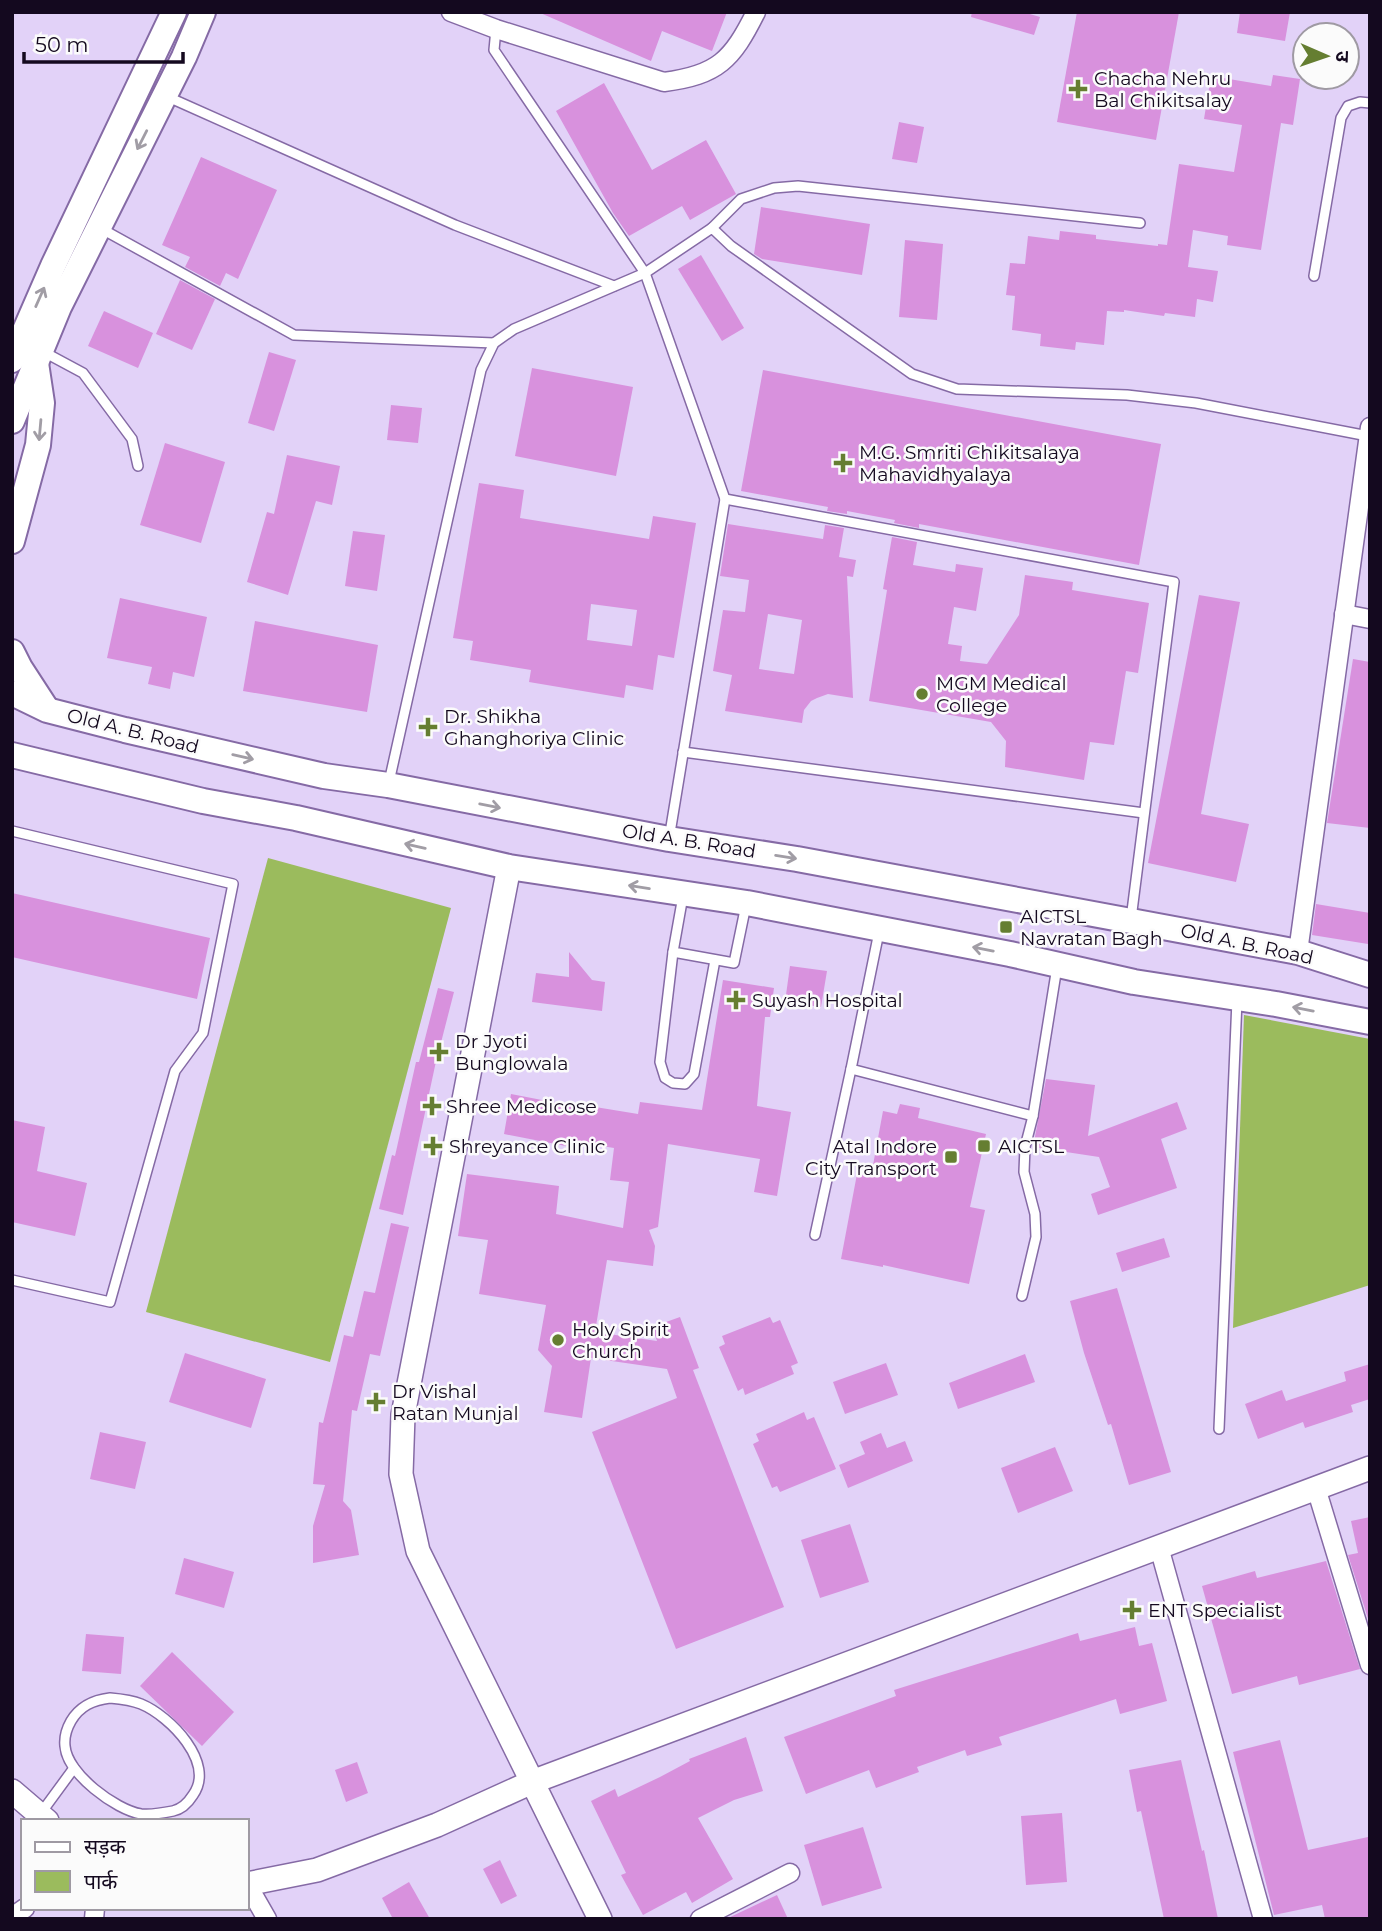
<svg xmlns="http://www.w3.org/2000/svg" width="1382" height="1931" viewBox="0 0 1382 1931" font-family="Montserrat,'Noto Sans Devanagari',sans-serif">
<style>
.green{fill:#9bbb5d}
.building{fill:#d891dd;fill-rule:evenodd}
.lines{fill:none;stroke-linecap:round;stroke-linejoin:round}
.service-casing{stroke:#856aa5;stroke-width:12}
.minor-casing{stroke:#856aa5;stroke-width:21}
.tertiary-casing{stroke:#856aa5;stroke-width:26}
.secondary-casing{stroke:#856aa5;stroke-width:28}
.service{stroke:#fff;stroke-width:9}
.minor{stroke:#fff;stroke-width:18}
.tertiary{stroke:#fff;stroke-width:23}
.secondary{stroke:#fff;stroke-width:24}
.oneway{stroke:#a19da5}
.poi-dot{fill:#657e31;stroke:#fbfbfb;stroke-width:2.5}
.labels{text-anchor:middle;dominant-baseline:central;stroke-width:5;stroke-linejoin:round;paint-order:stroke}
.poi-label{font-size:19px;fill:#14091f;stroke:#fbfbfb;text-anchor:start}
.street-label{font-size:19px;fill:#14091f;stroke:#fbfbfb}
</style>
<rect width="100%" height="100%" fill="#e2d2f8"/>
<g class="green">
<path d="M268,858L451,908L330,1362L146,1312Z"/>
<path d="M1244,1015L1370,1039V1285L1233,1328Z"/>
</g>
<g class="building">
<path d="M538,12H727L712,51L662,31L651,61Z"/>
<path d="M972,12H1023L1040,17L1034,35L971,17Z"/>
<path d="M1077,12H1179L1156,140L1057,122Z"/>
<path d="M1240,12H1290L1285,41L1237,33Z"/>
<path d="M1273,75L1300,79L1293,125L1281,123L1261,250L1227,245L1228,236L1193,230L1188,267L1218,271L1213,302L1197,299L1195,317L1165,313L1164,316L1124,310V312L1107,311L1104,345L1076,342L1075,350L1040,346L1041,334L1012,330L1015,296L1006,295L1010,263L1025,264L1028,236L1059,240L1060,231L1096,235V239L1158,246V244L1167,245L1179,164L1234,172L1242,125L1204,119L1211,76L1271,86Z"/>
<path d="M604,83L652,170L706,140L736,194L690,220L682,206L629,236L613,213L556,111Z"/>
<path d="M899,122L924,127L917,163L892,159Z"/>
<path d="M201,157L277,190L238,279L226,273L220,286L185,267L190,257L162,245Z"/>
<path d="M761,207L870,224L862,275L762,259L754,254Z"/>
<path d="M905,240L943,244L937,320L899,317Z"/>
<path d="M701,255L744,328L722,341L678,269Z"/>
<path d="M180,280L215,299L192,350L156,334Z"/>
<path d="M104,311L153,333L138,368L88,346Z"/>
<path d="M269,352L296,360L274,431L248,423Z"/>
<path d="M532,368L633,387L616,476L515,456Z"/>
<path d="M763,370L1161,444L1139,565L919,524V528L894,523L895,520L847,511V514L827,511L828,507L741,491Z"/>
<path d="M391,405L422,408L418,443L387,440Z"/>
<path d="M165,443L225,462L201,543L140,525Z"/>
<path d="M287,455L340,466L332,505L316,501L288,595L247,582L267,512L274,514Z"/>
<path d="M479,483L524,490L520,518L649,539L653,516L696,523L674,658L658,655L653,690L626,685L624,698L529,682L531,670L470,660L473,641L453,638ZM591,604L637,610L632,646L587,640Z"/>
<path d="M728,524L823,539L825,525L844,528L839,557L856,560L853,577L847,576L853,698L828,694L817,698L811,701L804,710L802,723L725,711L732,675L713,671L723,610L745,612L749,580L720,576ZM768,614L802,620L794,674L759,669Z"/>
<path d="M353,531L385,535L377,591L345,586Z"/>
<path d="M892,537L917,542L913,565L955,572L956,564L983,568L976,611L954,607L948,644L962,646L960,661L987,664L1019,615L1025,575L1073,582L1072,590L1149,603L1138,673L1126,671L1114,745L1090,742L1084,780L1005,767L1006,741L991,722L869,701L887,590L883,589Z"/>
<path d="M1199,595L1240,602L1201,814L1249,824L1236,882L1148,863Z"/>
<path d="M120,598L207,617L194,677L173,672L170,689L148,684L152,667L107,658Z"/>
<path d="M255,621L378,645L367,712L243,691Z"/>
<path d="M1353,659L1370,662V828L1327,823Z"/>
<path d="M12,893L210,938L197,999L12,957Z"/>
<path d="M1316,904L1370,913L1368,944L1312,935Z"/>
<path d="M569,952L592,980L605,982L602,1011L532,1002L536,973L569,977Z"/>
<path d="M790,966L827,971L821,1007L785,1002Z"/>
<path d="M723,980L774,988L770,1017H765L757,1106L791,1112L777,1196L754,1192L760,1159L668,1144L658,1227L649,1230L655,1246L653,1266L607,1260L595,1332L657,1341L652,1327L680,1317L699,1368L693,1370L784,1607L676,1649L592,1432L677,1398L667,1369L591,1358L582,1418L544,1412L552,1366L538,1350L546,1305L479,1294L488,1240L458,1236L467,1174L559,1186L556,1214L623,1228L629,1182L610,1180L614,1148L572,1141L571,1147L504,1134L511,1094L583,1108V1105L638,1114L640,1102L702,1110Z"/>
<path d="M438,988L454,992L435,1066L403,1215L379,1209L392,1155L395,1156L416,1062H419Z"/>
<path d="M1046,1079L1095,1085L1088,1136L1177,1102L1187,1129L1161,1139L1177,1188L1098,1215L1091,1194L1110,1187L1099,1157L1033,1147Z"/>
<path d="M900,1104L920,1108L918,1118L986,1134L970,1207L985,1210L969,1284L883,1265V1267L841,1259L857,1174L871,1176L883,1111L897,1114Z"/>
<path d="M12,1120L45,1127L37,1171L87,1183L75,1236L12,1222Z"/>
<path d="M391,1223L409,1227L380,1356L370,1354L357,1411L352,1410L343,1501L351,1510L359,1555L313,1563V1526L325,1485L313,1484L319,1422L323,1423L344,1335L353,1337L364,1291L375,1293Z"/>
<path d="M1164,1238L1170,1257L1122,1272L1116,1253Z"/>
<path d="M1117,1288L1171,1472L1129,1485L1111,1424L1108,1425L1084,1353L1070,1301Z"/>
<path d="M770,1317L773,1323L780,1320L798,1363L791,1366L794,1374L745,1395L743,1388L738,1391L719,1347L725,1344L722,1336Z"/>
<path d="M185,1353L266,1379L251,1428L169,1402Z"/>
<path d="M1025,1354L1035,1382L958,1409L949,1383Z"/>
<path d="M886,1363L898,1395L845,1414L833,1382Z"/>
<path d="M1370,1364V1399L1351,1405L1353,1412L1305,1428L1303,1422L1258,1439L1245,1404L1282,1390L1286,1401L1346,1381L1344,1372Z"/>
<path d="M804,1412L807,1420L814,1417L836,1469L780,1492L777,1486L772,1488L753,1444L759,1441L756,1434Z"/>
<path d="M100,1432L146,1442L135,1489L90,1479Z"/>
<path d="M881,1433L887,1448L905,1441L913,1461L848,1488L839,1465L865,1454L860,1442Z"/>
<path d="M1055,1447L1073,1491L1018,1513L1001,1468Z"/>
<path d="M1370,1517V1625L1348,1555L1358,1553L1351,1521Z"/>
<path d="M850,1524L869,1582L820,1598L801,1540Z"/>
<path d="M184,1558L234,1572L224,1608L175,1594Z"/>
<path d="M1326,1561L1360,1669L1299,1685L1297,1676L1232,1694L1202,1586L1255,1571L1257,1578Z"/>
<path d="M1135,1627L1139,1646L1152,1643L1167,1701L1120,1714L1116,1699L999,1737L1002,1745L967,1756L965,1750L917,1767L919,1772L876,1788L869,1770L806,1794L784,1737L896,1696L894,1690L929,1679L1078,1633L1080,1641Z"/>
<path d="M86,1634L124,1637L121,1674L82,1671Z"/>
<path d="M172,1652L234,1712L202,1746L140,1686Z"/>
<path d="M746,1737L763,1791L734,1800L698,1818L733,1879L692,1903L686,1892L643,1915L621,1875L626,1873L591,1801L615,1789L618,1797L660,1777L690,1761L689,1759Z"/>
<path d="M1280,1740L1308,1850L1368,1837L1370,1847V1919H1325L1322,1905L1274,1915L1233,1752Z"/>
<path d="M1181,1760L1202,1851L1204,1850L1218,1919H1164L1141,1811L1137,1812L1129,1770Z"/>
<path d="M357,1762L368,1793L346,1802L335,1770Z"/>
<path d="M1062,1813L1067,1882L1026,1885L1021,1816Z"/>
<path d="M863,1827L882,1888L822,1906L804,1845Z"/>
<path d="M500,1860L517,1896L501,1904L483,1869Z"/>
<path d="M409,1882L430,1919H393L382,1898Z"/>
<path d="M777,1895L788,1919H726Z"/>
</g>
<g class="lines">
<g class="service-casing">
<g id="service">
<path d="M496,29L494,50L645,273L725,499L1174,582L1131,919"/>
<path d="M168,97L455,225L614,286"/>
<path d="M100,228L294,335L494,343"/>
<path d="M712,228L741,199L774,188L798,186L1140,223"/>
<path d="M1314,276L1341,118L1348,106L1360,102L1370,103"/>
<path d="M42,351L83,373L132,439L138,466"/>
<path d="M683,752L1144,813"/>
<path d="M389,782L481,370L494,343L514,329L645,273L712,228L731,246L912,374L957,389L1127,395L1196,403L1368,436"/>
<path d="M12,831L233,884L203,1033L175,1071L110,1302L12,1280"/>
<path d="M669,839L725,499"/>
<path d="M683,896L673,952L734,963L746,905"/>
<path d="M879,932L851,1069L1033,1116L1057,967"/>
<path d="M673,952L660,1062L665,1078L673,1083L685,1084L694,1074L715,960"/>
<path d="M815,1235L851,1069"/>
<path d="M1022,1296L1036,1237L1035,1214L1024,1172L1025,1147L1033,1116"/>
<path d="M1219,1429L1237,1000"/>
<path d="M110,1698C121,1699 131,1700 141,1704C170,1716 216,1763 193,1795C188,1803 182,1809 173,1811C163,1813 152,1815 141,1814C116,1810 67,1774 65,1746C64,1737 67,1728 71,1721C80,1706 93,1700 110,1698Z"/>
<path d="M41,1813L74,1768"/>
</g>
</g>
<g class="minor-casing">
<g id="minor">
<path d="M451,12L496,29L664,82C718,75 732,60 756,12"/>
<path d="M1344,614L1370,619"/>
<path d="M1298,952L1370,427"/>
<path d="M1316,1488L1370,1665"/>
<path d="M1159,1547L1263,1919"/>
<path d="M247,1884L267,1919"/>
<path d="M12,1917L25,1908"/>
<path d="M94,1919L95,1908"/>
<path d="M700,1919L790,1873"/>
</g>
</g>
<g class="tertiary-casing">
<g id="tertiary">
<path d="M509,867L403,1415L401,1474L418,1551L600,1919"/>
<path d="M12,1791L47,1821"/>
<path d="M247,1884L317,1870L437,1825L532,1782L1370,1468"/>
</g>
</g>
<g class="secondary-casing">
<g id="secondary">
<path d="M12,360L53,266L174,12"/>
<path d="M12,421L59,307L184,57L203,12"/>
<path d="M12,541L38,445L42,403L36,363"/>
<path d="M12,652L20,668L46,708"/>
<path d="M12,693L47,710L125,730L324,776L388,785L669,839L797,859L1298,952L1370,975"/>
<path d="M12,755L203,801L296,818L509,867L747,903L1010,954L1134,982L1276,1004L1370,1022"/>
</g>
</g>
<use href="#service" class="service"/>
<use href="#minor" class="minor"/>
<use href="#tertiary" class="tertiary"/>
<use href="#secondary" class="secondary"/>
</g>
<defs><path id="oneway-shaft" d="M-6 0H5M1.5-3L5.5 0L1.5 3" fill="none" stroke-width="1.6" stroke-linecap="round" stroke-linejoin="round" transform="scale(1.75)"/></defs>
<g class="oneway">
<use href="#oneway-shaft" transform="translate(142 140) rotate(117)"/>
<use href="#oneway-shaft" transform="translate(40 297) rotate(-66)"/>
<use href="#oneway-shaft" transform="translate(40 430) rotate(95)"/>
<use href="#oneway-shaft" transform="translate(243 757) rotate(13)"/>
<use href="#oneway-shaft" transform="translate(490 806) rotate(11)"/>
<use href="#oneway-shaft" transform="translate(415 846) rotate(-167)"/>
<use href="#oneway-shaft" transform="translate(786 857) rotate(9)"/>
<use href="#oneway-shaft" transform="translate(639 887) rotate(-171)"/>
<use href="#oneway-shaft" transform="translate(983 949) rotate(-169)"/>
<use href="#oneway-shaft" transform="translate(1303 1009) rotate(-169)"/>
</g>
<g class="poi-dot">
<path d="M1074.5 78.5h7v7h7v7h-7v7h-7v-7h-7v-7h7z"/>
<path d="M839.5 452.5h7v7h7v7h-7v7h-7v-7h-7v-7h7z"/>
<circle cx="922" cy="694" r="7"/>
<path d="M424.5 716.5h7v7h7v7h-7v7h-7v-7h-7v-7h7z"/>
<rect x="999" y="920" width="14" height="14" rx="3.5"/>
<path d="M732.5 989.5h7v7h7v7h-7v7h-7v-7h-7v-7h7z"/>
<path d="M435.5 1041.5h7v7h7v7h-7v7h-7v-7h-7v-7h7z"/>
<path d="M428.5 1095.5h7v7h7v7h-7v7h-7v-7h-7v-7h7z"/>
<path d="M429.5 1135.5h7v7h7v7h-7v7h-7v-7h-7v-7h7z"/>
<rect x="977" y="1139" width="14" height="14" rx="3.5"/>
<rect x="944" y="1150" width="14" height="14" rx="3.5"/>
<circle cx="558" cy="1340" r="7"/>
<path d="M372.5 1391.5h7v7h7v7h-7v7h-7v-7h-7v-7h7z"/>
<path d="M1128.5 1599.5h7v7h7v7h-7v7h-7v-7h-7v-7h7z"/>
</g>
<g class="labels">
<g class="poi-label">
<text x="1094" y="78">Chacha Nehru<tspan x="1094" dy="22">Bal Chikitsalay</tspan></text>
<text x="859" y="452">M.G. Smriti Chikitsalaya<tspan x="859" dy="22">Mahavidhyalaya</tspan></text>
<text x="936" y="683">MGM Medical<tspan x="936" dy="22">College</tspan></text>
<text x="444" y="716">Dr. Shikha<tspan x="444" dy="22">Ghanghoriya Clinic</tspan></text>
<text x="1020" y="916">AICTSL<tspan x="1020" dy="22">Navratan Bagh</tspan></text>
<text x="752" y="1000">Suyash Hospital</text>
<text x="455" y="1041">Dr Jyoti<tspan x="455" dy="22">Bunglowala</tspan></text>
<text x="446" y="1106">Shree Medicose</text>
<text x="449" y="1146">Shreyance Clinic</text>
<text x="937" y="1146" text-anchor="end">Atal Indore<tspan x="937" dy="22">City Transport</tspan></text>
<text x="998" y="1146">AICTSL</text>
<text x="572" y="1329">Holy Spirit<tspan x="572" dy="22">Church</tspan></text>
<text x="392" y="1391">Dr Vishal<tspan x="392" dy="22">Ratan Munjal</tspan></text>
<text x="1148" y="1610">ENT Specialist</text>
</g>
<g class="street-label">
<text transform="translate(133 731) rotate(14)">Old A. B. Road</text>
<text transform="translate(689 841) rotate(9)">Old A. B. Road</text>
<text transform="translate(1247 944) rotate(12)">Old A. B. Road</text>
</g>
</g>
<rect width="1382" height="1931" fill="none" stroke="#14091f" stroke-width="28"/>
<rect x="21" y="1819" width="228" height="91" fill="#fbfbfb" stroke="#9f9aa3" stroke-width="2"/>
<rect x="35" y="1842" width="35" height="10" fill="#ffffff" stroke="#9f9aa3" stroke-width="2"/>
<text x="84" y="1854" font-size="21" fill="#14091f">सड़क</text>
<rect x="35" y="1871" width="35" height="21" fill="#9bbb5d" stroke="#9f9aa3" stroke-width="2"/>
<text x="84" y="1889" font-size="21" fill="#14091f">पार्क</text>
<g transform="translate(1326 56) rotate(92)"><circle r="33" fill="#fbfbfb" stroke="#9f9aa3" stroke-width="2"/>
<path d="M0-5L12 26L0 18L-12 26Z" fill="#657e31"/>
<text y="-10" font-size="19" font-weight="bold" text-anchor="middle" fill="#14091f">उ</text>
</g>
<path d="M24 52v10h159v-10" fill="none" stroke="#14091f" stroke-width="3.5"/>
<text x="35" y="52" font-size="21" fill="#14091f" stroke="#fbfbfb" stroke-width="5" paint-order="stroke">50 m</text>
</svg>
